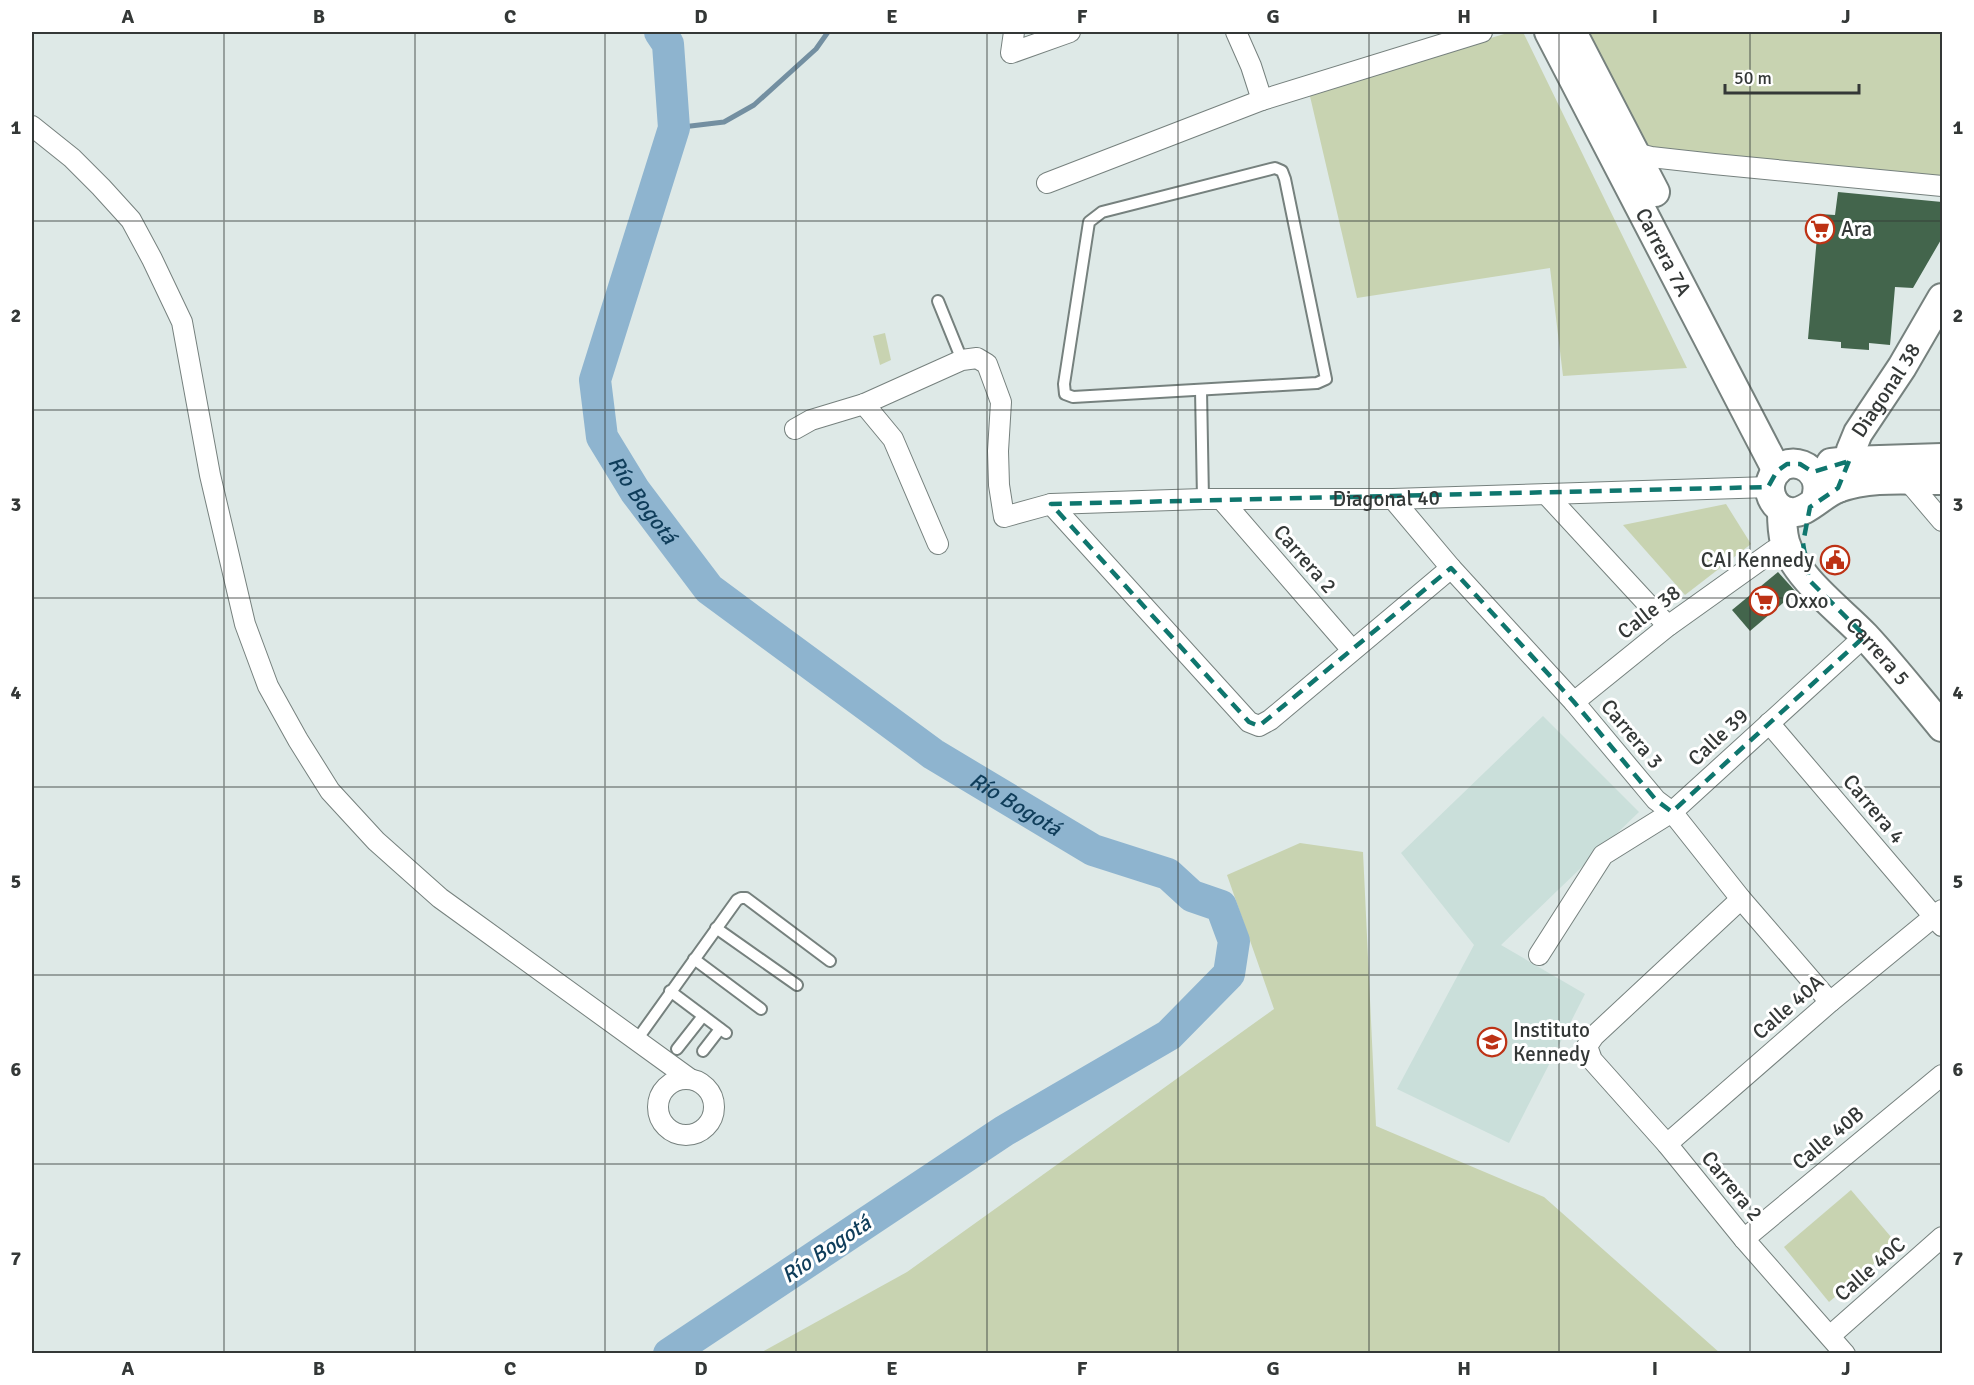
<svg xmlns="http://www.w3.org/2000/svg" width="1974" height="1385" viewBox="0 0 1974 1385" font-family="Signika,sans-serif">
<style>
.built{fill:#cadfda}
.green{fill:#c8d3b1}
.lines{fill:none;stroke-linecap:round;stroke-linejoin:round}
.stream{stroke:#738fa1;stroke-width:5}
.river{stroke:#8eb4cf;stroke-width:32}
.building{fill:#43654c}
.lane-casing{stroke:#76817e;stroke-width:14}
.street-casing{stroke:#76817e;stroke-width:22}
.secondary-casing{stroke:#76817e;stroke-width:32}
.lane{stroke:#fff;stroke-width:10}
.street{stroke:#fff;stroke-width:20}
.secondary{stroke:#fff;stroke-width:28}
.marked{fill:none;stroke:#0f766e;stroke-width:4.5;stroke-dasharray:12 8;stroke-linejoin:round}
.grid{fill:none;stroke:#343837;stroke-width:1.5;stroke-opacity:0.55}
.labels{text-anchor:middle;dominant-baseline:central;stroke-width:6;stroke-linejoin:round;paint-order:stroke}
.poi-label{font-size:21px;fill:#343837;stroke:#fff;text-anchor:start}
.street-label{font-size:21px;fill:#343837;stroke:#fff}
.water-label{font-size:22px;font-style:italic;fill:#0f3d5a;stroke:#fff}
.neatline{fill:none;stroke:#343837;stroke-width:2}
.grid-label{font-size:20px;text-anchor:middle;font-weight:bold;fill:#343837}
</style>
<rect width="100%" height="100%" fill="#dee9e7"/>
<path class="built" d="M1543,716L1639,812L1501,945L1585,994L1509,1143L1397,1089L1474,945L1401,853Z"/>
<g class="green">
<path d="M1511,32H1523L1687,368L1563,376L1550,268L1357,298L1309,92Z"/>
<path d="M1582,32H1942V182L1639,149Z"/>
<path d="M885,333L891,360L880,365L873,336Z"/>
<path d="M1726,504L1751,544L1685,595L1623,525Z"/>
<path d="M1300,843L1363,852L1376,1126L1544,1197L1720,1353H760L907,1272L1274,1009L1227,875Z"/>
<path d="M1851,1190L1897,1244L1829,1302L1784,1247Z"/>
</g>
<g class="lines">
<path class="stream" d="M674,128L724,122L754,105L816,49L828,32"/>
<path class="river" id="s1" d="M660,32L668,44L674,128L595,380L602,437L635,491L709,589L933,754L1093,850L1168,874L1192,896L1221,906L1234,941L1229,974L1169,1035L1004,1131L669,1354"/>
</g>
<g class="building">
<path d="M1838,192L1942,202V238L1913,288L1895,287L1890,345L1869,343V350L1841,348V342L1808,339L1819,214L1835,215Z"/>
<path d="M1778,572L1796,592L1750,631L1732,610Z"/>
</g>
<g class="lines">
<g class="lane-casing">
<g id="lane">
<path d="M1275,168L1282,171L1285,179L1326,379L1317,383L1073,397L1065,394L1064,384L1089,222L1102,212Z"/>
<path d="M938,301L962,360"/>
<path d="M1201,390L1203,499"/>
<path d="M716,928L797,985"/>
<path d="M694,959L761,1009"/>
<path d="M670,991L726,1033"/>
<path d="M636,1041L737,900L741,898H746L830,961"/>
<path d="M677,1049L703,1016"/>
<path d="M703,1051L720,1029"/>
</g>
</g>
<g class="street-casing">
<g id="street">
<path d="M1014,32L1011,53L1070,32"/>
<path d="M1236,32L1251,66L1262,100"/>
<path d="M32,126L72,158L101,187L131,220L152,259L182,322L210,475L245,624L268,686L298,740L330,791L376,841L440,898L690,1079"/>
<path d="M1635,153L1651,157L1714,164L1942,186"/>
<path d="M1047,183L1262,100L1482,32"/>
<path d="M864,404L893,439L938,544"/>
<path id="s2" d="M795,429L811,420L864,404L962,360L977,358L987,364L1001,402L998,451L999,485L1004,517L1051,504L1203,499H1393L1770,487"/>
<path d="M1908,481L1942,521"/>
<path d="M1546,494L1668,626"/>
<path d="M1393,499L1451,568L1574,702L1656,800L1672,812L1741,899L1830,1002"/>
<path d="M1222,500L1352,650"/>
<path d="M1051,504L1249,722L1259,726L1270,720L1451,568"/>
<path d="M1574,702L1668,626L1773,551L1785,544"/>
<path d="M1769,723L1942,926"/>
<path d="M1741,899L1594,1036L1587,1046L1592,1060L1667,1144L1744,1239L1845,1354"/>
<path d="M1539,955L1603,855L1672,812L1865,636"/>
<circle cx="686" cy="1107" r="28"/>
<path d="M1667,1144L1830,1002L1942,910"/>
<path d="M1744,1239L1942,1075"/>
<path d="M1830,1336L1942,1237"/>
</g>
</g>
<g class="secondary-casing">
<g id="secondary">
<path id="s3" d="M1549,32L1777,471"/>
<path d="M1572,32L1655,192"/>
<path d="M1831,463L1849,461L1942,458"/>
<path id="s4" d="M1838,488L1847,470L1851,450L1858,433L1902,367L1942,298"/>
<path d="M1815,501C1829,464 1781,449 1771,481C1767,494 1775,510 1790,512C1805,515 1822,494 1838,488C1870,476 1908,480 1942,480"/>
<path id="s5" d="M1782,510C1782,521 1782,531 1785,542C1795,577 1840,610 1865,636C1892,665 1917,697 1942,727"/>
</g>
</g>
<use href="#lane" class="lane"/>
<use href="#street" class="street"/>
<use href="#secondary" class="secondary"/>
</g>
<path class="marked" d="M1849,461L1838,488L1810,507L1803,543L1809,580L1865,636L1672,812L1656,800L1574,702L1451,568L1259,726L1249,722L1051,504L1768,487L1777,471L1787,464H1800L1813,472Z"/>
<path class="grid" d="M224,32V1354M415,32V1354M605,32V1354M796,32V1354M987,32V1354M1178,32V1354M1369,32V1354M1559,32V1354M1750,32V1354M32,221H1942M32,410H1942M32,598H1942M32,787H1942M32,975H1942M32,1164H1942"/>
<defs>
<g id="supermarket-ring" transform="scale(1.5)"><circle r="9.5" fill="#fff" stroke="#bd3215" stroke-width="1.5"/><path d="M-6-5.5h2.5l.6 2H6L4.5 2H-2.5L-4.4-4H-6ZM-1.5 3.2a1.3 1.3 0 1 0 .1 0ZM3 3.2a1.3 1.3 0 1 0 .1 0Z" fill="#bd3215"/></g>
<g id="civic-ring" transform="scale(1.5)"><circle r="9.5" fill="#fff" stroke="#bd3215" stroke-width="1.5"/><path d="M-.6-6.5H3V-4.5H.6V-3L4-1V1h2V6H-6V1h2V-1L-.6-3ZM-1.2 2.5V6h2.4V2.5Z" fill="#bd3215"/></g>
<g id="school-ring" transform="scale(1.5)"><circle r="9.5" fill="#fff" stroke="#bd3215" stroke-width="1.5"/><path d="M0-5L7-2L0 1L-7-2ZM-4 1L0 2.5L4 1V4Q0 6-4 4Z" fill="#bd3215"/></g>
</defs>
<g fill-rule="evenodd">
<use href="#supermarket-ring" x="1820" y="229"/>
<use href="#civic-ring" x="1835" y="560"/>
<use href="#supermarket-ring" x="1764" y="601"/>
<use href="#school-ring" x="1492" y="1042"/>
</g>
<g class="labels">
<g class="poi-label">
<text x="1841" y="229">Ara</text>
<text x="1814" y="560" text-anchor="end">CAI Kennedy</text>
<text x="1785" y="601">Oxxo</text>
<text x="1513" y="1030">Instituto<tspan x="1513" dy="24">Kennedy</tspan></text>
</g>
<g class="street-label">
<text stroke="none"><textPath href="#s3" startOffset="248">Carrera 7A</textPath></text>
<text stroke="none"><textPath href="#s4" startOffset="110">Diagonal 38</textPath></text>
<text stroke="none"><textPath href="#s2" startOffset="748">Diagonal 40</textPath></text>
<text transform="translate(1305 559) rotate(49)">Carrera 2</text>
<text transform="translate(1649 612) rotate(-38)">Calle 38</text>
<text stroke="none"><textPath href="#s5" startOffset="177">Carrera 5</textPath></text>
<text transform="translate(1632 734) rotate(50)">Carrera 3</text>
<text transform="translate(1718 737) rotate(-43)">Calle 39</text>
<text transform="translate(1874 809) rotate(50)">Carrera 4</text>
<text transform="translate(1788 1007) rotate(-41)">Calle 40A</text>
<text transform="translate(1828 1138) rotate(-40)">Calle 40B</text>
<text transform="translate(1732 1186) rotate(51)">Carrera 2</text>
<text transform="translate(1870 1269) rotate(-41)">Calle 40C</text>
</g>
<g class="water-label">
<text stroke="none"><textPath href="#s1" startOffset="495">Río Bogotá</textPath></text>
<text stroke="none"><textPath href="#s1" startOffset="981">Río Bogotá</textPath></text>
<text transform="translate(826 1249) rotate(-34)">Río Bogotá</text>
</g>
</g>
<rect width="1974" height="1385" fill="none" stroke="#ffffff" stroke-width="66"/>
<path d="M1725 84v9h134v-9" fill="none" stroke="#343837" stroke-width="3"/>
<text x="1734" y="84" font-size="18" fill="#343837" stroke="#ffffff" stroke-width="4.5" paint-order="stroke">50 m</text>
<rect x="33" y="33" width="1908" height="1319" class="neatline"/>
<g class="grid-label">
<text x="128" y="23">A</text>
<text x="319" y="23">B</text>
<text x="510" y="23">C</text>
<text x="701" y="23">D</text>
<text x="892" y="23">E</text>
<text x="1082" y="23">F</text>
<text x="1273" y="23">G</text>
<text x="1464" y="23">H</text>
<text x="1655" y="23">I</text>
<text x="1846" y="23">J</text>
<text x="16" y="134">1</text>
<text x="1958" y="134">1</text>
<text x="16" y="322">2</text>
<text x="1958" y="322">2</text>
<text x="16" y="511">3</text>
<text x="1958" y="511">3</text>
<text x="16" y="699">4</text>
<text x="1958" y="699">4</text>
<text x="16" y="888">5</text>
<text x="1958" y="888">5</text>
<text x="16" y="1076">6</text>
<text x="1958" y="1076">6</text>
<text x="16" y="1265">7</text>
<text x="1958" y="1265">7</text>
<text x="128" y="1375">A</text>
<text x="319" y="1375">B</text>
<text x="510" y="1375">C</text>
<text x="701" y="1375">D</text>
<text x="892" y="1375">E</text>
<text x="1082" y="1375">F</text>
<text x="1273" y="1375">G</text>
<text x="1464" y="1375">H</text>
<text x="1655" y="1375">I</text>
<text x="1846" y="1375">J</text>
</g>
</svg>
